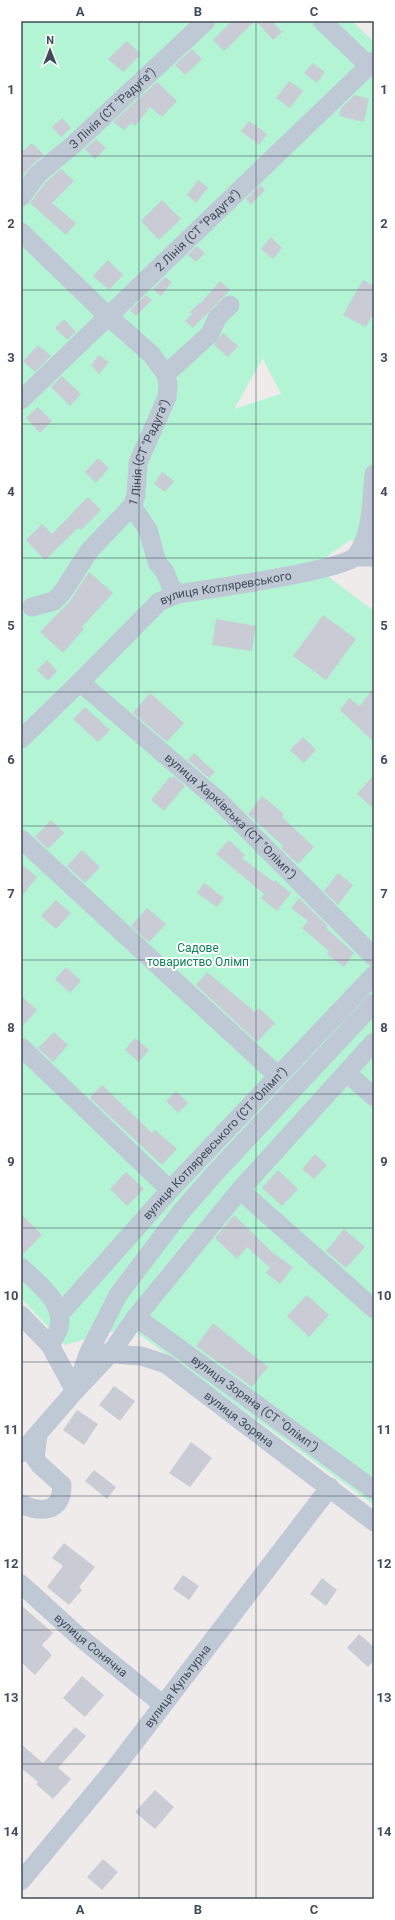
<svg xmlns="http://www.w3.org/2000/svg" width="395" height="1920" viewBox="0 0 395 1920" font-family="Roboto,sans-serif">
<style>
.green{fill:#b2f4d4;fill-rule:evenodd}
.building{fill:#c9ccd4}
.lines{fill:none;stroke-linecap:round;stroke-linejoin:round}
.minor{stroke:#bfc8d5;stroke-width:19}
.grid{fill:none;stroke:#424b5b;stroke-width:1;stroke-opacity:0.55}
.labels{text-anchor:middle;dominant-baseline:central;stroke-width:4;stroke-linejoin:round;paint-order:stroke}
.street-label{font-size:12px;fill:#424b5b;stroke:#fff}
.park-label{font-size:12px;fill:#0b8357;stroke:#fff}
.neatline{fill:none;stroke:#424b5b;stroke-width:1.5}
.grid-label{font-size:13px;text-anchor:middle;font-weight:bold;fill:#424b5b}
</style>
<rect width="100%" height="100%" fill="#efebeb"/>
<path class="green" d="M21,21H352L374,42V546L350,540L314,566L374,611V1505L129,1327L65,1345L21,1298ZM263,359L281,394L234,409L263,358Z"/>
<g class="building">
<path d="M232,21H255L224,51L213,40Z"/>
<path d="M256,21H272L282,32L273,40Z"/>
<path d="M127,41L141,54L123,72L108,59Z"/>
<path d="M192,49L202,59L185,75L175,65Z"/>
<path d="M313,63L325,72L317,83L304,73Z"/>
<path d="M289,81L303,91L290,108L276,98Z"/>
<path d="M157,82L177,101L162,117L150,107L135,126L131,123L124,130L113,122Z"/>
<path d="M355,95L369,99L364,122L339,116L341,108Z"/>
<path d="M62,118L71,128L61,137L52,127Z"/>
<path d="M249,121L267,134L259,145L241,131Z"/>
<path d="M96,139L106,148L95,159L85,149Z"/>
<path d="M32,143L44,155L31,166L21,178V153Z"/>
<path d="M61,169L74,181L52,203L76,223L66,235L30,203L46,182Z"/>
<path d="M198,180L208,188L196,203L187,195Z"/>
<path d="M260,185L265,190L251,205L246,199Z"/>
<path d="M162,200L181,219L159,240L141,221Z"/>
<path d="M271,237L282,248L273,259L261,249Z"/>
<path d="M197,246L205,253L196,262L188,255Z"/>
<path d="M108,260L123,275L109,290L93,276Z"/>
<path d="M165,277L172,282L161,296L153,289Z"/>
<path d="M363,280L374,286V312L366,327L343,315Z"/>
<path d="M220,281L230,290L193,328L185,321L192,314L190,312L199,303L200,304Z"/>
<path d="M146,295L152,300L136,316L130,310Z"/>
<path d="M64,319L76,332L67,340L55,328Z"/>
<path d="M223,333L238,346L228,357L214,345Z"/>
<path d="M38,345L51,356L35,372L23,361Z"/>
<path d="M99,355L109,362L99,374L91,365Z"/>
<path d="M62,376L81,394L70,406L51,387Z"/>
<path d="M38,407L52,421L40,433L26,418Z"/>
<path d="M98,458L109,468L96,483L85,472Z"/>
<path d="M162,472L174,481L165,492L154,484Z"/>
<path d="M88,497L101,510L81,530L78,528L45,560L26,540L42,524L52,534Z"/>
<path d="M89,572L113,593L82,627L84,629L63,653L40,632L70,601Z"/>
<path d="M323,615L356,639L326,680L293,656Z"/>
<path d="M216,619L256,626L252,651L212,645Z"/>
<path d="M47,660L57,671L48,681L37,670Z"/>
<path d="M374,687V742L340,710L349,698L360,706Z"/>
<path d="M150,693L184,723L167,742L133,713Z"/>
<path d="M85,707L110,730L98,742L73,719Z"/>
<path d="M303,737L316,750L304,763L290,750Z"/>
<path d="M194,753L215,772L209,778L188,760Z"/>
<path d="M374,775V809L357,794Z"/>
<path d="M173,776L185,786L164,811L151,800L170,777L172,778Z"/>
<path d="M262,796L284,814L282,817L314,847L298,864L281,848L283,846L248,814Z"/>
<path d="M51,820L64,833L48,849L35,837Z"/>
<path d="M229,840L245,855L242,858L274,882L275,880L291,893L277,911L261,898L264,894L216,854Z"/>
<path d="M82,850L100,867L85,883L67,866Z"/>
<path d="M21,864L37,877L21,897Z"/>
<path d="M338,873L353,885L338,905L324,891Z"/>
<path d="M204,883L224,898L217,907L197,893Z"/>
<path d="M299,898L328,926L326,928L354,953L344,967L327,954L329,951L302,928L308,921L291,908Z"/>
<path d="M56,900L71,913L56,929L41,916Z"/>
<path d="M147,908L166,924L149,942L131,926Z"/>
<path d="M66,967L81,981L70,993L55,979Z"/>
<path d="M207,972L255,1012L259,1008L275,1023L257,1042L196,985Z"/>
<path d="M21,996L37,1010L21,1028Z"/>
<path d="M54,1032L68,1045L53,1062L38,1048Z"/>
<path d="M135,1038L149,1050L139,1062L125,1050Z"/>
<path d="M102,1085L152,1133L155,1130L177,1149L162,1165L90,1098Z"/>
<path d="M176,1091L188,1103L178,1113L166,1101Z"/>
<path d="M315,1154L327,1165L314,1179L302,1169Z"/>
<path d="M278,1170L298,1189L282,1206L262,1188Z"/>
<path d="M126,1172L144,1189L127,1206L110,1189Z"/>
<path d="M21,1214L42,1235L21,1256Z"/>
<path d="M234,1215L272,1252L293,1267L280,1284L266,1273L270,1268L247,1247L237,1259L215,1238Z"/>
<path d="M344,1229L365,1247L346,1268L326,1251Z"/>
<path d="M307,1295L329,1315L309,1337L287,1316Z"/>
<path d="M213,1323L268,1367L252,1387L196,1346Z"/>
<path d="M114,1386L135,1401L120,1421L99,1405Z"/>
<path d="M77,1410L98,1424L84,1445L63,1430Z"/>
<path d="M191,1442L212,1458L190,1487L169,1473Z"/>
<path d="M94,1470L116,1487L107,1499L85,1481Z"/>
<path d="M64,1543L95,1567L79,1587L82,1590L69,1605L47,1587L63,1566L52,1558Z"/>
<path d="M183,1575L199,1586L189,1600L173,1589Z"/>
<path d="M322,1578L337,1590L326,1606L310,1594Z"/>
<path d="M21,1605L53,1633L42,1645L52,1655L35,1675L21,1662Z"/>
<path d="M359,1634L374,1647V1660L368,1667L347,1648Z"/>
<path d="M82,1676L104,1695L85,1717L63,1698Z"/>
<path d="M75,1727L86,1736L58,1768L71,1779L53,1799L36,1784L38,1782L21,1768V1744L43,1763Z"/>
<path d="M155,1790L174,1807L155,1829L135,1812Z"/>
<path d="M103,1859L118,1872L102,1890L87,1877Z"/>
</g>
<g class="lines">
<g class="minor">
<path d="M322,21L369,66"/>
<path id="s1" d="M21,197L38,174L73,145L206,21"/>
<path d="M21,232L109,317L151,354L166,374"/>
<path id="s2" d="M21,400L374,61"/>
<path d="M132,506L148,530L157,562L165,572L171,587L178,594"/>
<path d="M355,557H374"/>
<path id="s3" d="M32,607L54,601L62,593L89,551L132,506L136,495L138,463L167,397L168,385L166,374L210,334L217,318L230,305"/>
<path id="s4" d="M80,682L220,802L374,957"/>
<path id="s5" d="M21,739L80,682L159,602L178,594C204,590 345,570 356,556C373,533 371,501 374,474"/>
<path d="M21,839L278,1076"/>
<path d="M21,1047L170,1190"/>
<path d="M347,1073L374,1097"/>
<path d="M240,1190L374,1309"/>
<path d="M21,1267C37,1283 65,1302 59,1328C57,1334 53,1340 50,1345"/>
<path d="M21,1315L50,1345L75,1391L110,1354L136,1317L240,1190L374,1042"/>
<path id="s6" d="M59,1315L170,1190L374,975"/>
<path id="s7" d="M136,1317L374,1490"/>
<path id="s8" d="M100,1353L141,1356L166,1364L374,1522"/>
<path d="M21,1453L75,1391L89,1352L118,1295L181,1212L215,1173L374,1003"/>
<path d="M21,1504C41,1513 62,1513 62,1485L39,1464L35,1458L38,1434"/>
<path id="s9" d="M21,1584L76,1634L162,1704"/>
<path id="s10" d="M21,1881L115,1768L330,1487"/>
</g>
</g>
<path class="grid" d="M139,21V1899M256,21V1899M21,156H374M21,290H374M21,424H374M21,558H374M21,692H374M21,826H374M21,960H374M21,1094H374M21,1228H374M21,1362H374M21,1496H374M21,1630H374M21,1764H374"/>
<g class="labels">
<g class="street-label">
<text stroke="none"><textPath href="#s1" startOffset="128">З Лінія (СТ "Радуга")</textPath></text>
<text stroke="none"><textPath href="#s2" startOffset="245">2 Лінія (СТ "Радуга")</textPath></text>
<text stroke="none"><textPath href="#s3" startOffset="203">1 Лінія (СТ "Радуга")</textPath></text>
<text stroke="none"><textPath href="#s5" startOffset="263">вулиця Котляревського</textPath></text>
<text stroke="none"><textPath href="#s4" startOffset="202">вулиця Харківська (СТ "Олімп")</textPath></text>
<text stroke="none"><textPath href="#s6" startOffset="232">вулиця Котляревського (СТ "Олімп")</textPath></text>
<text stroke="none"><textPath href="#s7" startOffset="147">вулиця Зоряна (СТ "Олімп")</textPath></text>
<text stroke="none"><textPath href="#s8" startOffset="159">вулиця Зоряна</textPath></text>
<text stroke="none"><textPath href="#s9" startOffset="93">вулиця Сонячна</textPath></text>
<text stroke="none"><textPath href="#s10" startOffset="250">вулиця Культурна</textPath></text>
</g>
<g class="park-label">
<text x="198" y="948">Садове<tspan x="198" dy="14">товариство Олімп</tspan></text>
</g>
</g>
<rect width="395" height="1920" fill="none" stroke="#ffffff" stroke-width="44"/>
<g transform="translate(50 50)" stroke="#ffffff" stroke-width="3" paint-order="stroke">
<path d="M0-3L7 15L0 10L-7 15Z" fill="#424b5b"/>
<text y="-6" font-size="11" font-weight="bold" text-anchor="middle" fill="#424b5b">N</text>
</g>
<rect x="22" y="22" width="351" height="1876" class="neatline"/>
<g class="grid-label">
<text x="80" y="16">A</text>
<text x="198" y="16">B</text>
<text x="314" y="16">C</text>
<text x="11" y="94">1</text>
<text x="384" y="94">1</text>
<text x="11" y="228">2</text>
<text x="384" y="228">2</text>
<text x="11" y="362">3</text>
<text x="384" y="362">3</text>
<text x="11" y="496">4</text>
<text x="384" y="496">4</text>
<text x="11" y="630">5</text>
<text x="384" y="630">5</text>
<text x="11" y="764">6</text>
<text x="384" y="764">6</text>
<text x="11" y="898">7</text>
<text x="384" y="898">7</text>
<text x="11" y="1032">8</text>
<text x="384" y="1032">8</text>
<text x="11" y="1166">9</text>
<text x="384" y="1166">9</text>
<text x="11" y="1300">10</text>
<text x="384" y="1300">10</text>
<text x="11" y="1434">11</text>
<text x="384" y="1434">11</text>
<text x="11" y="1568">12</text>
<text x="384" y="1568">12</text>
<text x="11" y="1702">13</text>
<text x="384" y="1702">13</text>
<text x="11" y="1836">14</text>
<text x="384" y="1836">14</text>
<text x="80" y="1914">A</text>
<text x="198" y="1914">B</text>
<text x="314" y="1914">C</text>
</g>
</svg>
